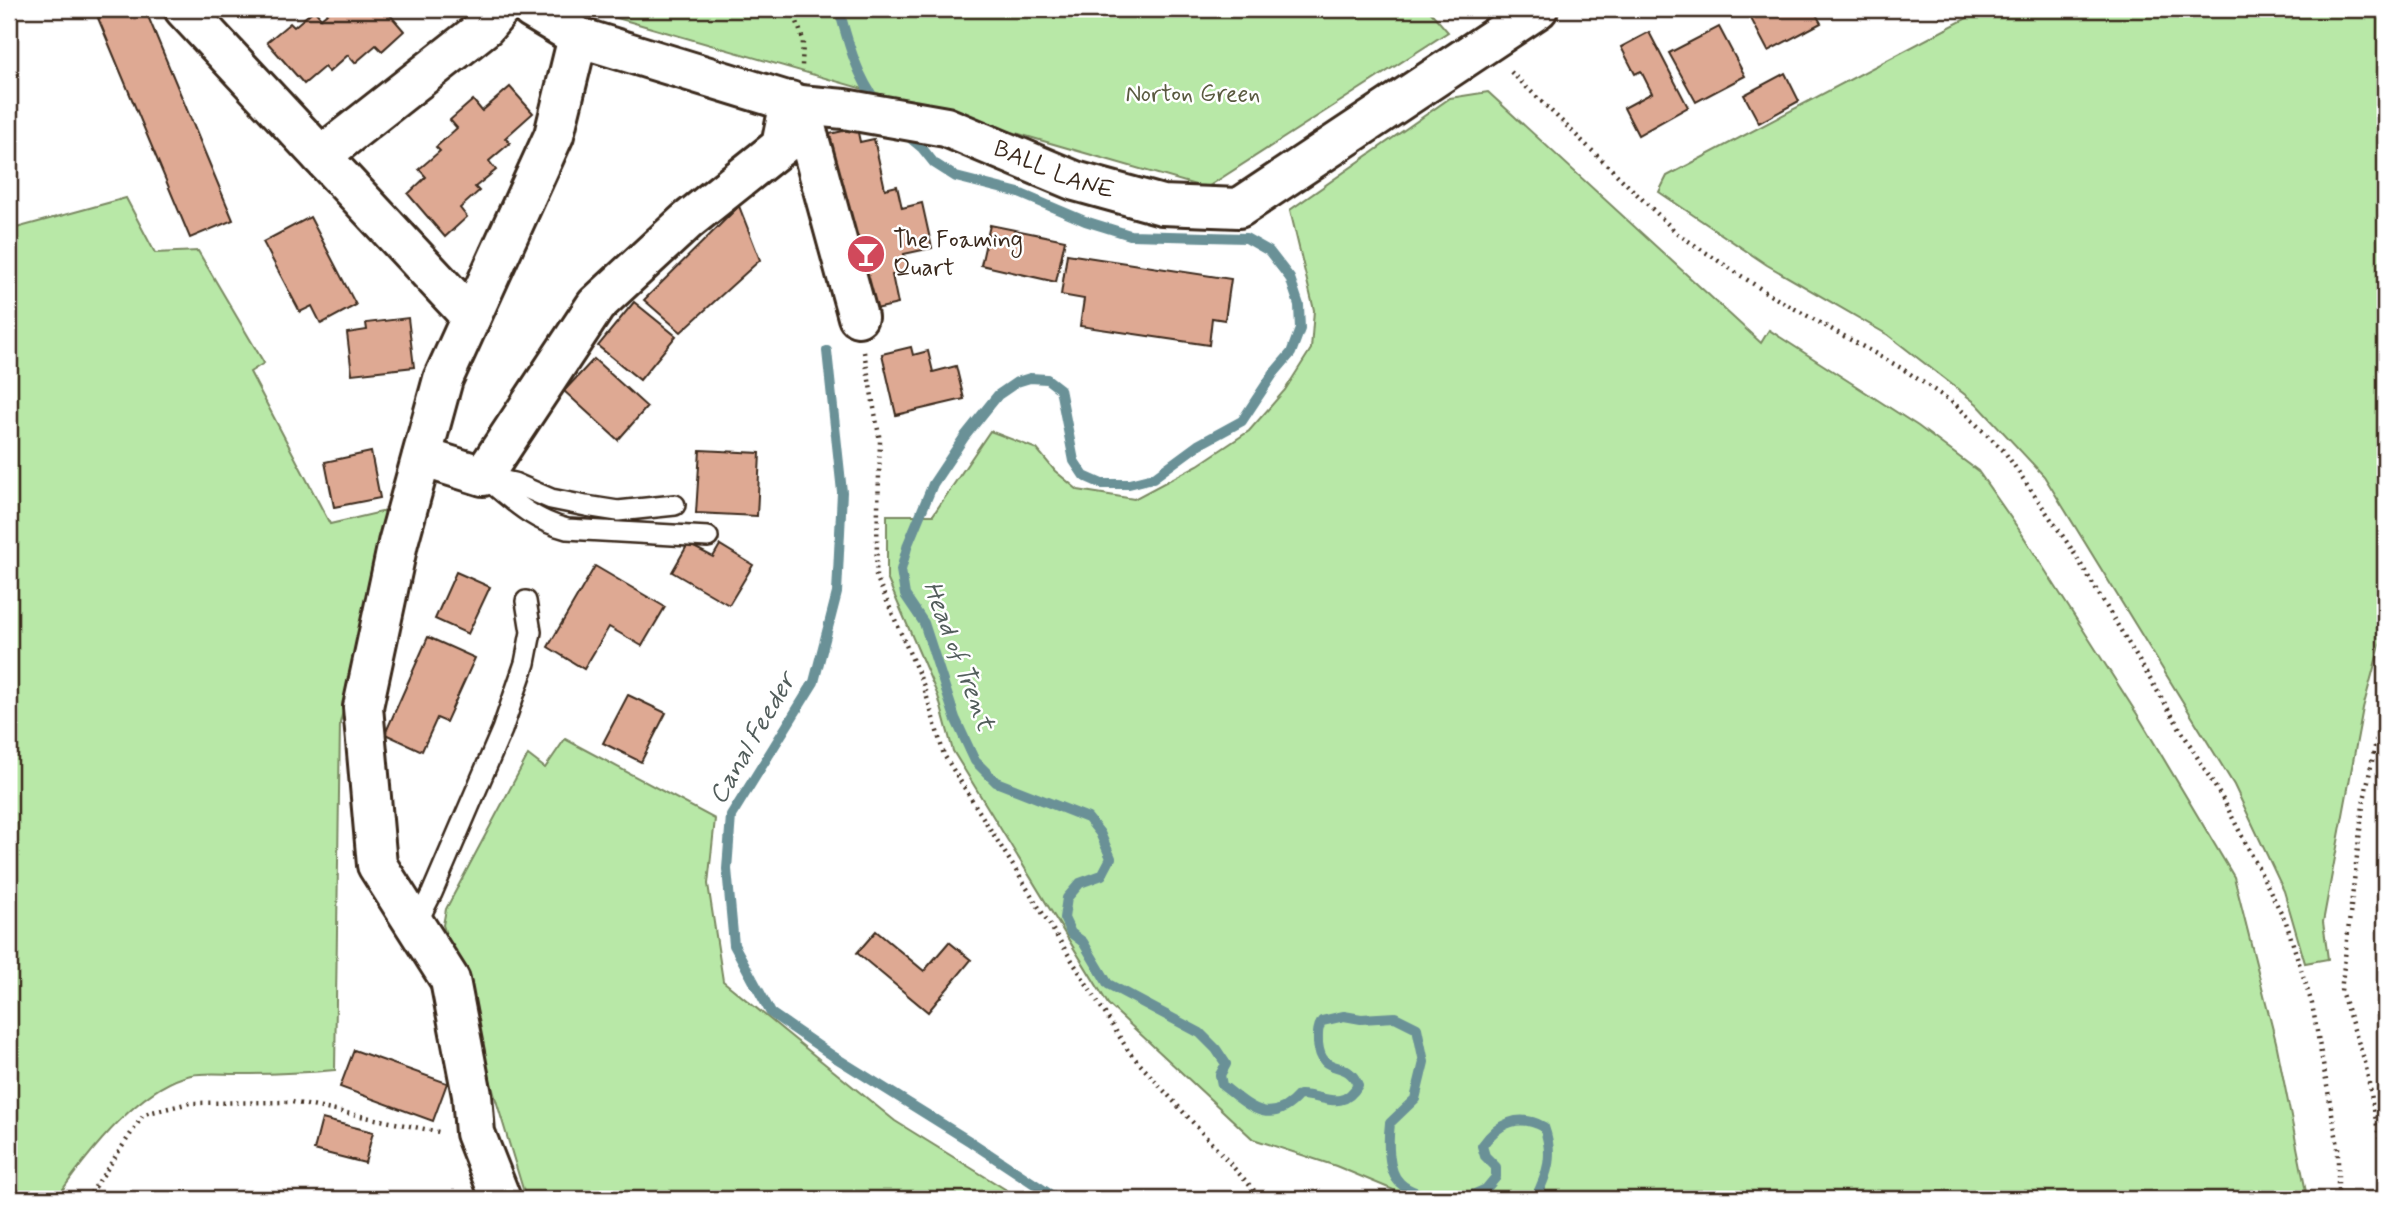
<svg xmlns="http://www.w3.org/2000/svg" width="2394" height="1208" viewBox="0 0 2394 1208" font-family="Mynerve,sans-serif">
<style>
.green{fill:#b8e8a7;stroke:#7a8962;stroke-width:2}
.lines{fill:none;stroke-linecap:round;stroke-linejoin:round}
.stream{stroke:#6a9197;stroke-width:10}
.building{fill:#dea993;stroke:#3b2a1e;stroke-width:2}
.lane-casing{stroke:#3b2a1e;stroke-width:24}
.street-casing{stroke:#3b2a1e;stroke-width:44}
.secondary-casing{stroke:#3b2a1e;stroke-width:44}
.path{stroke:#3b2a1e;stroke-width:4.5;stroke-dasharray:2 5;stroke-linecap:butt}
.lane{stroke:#fff;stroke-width:19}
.street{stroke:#fff;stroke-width:38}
.secondary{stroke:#fff;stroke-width:38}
.labels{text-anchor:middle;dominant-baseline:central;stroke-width:5;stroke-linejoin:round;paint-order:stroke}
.park-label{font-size:24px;fill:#5a5a40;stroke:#fff}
.street-label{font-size:24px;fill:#3b2a1e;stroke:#fff}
.poi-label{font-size:24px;fill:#3b2a1e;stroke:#fff;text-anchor:start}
.water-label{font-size:26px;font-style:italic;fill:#525d5b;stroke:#fff}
</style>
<rect width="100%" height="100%" fill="#fff"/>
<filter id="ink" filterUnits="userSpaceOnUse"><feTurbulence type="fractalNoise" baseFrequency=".0143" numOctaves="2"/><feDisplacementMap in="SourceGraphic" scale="14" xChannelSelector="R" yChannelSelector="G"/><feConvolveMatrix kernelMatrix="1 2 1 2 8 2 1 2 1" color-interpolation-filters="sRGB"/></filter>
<g filter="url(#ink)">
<g class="green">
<path d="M586,9H1428L1448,32L1206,188Z"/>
<path d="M1984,9H2385V627L2363,708L2323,922L2328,959L2305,963L2284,891L2234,785L2044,476L1977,404L1888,335L1767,265L1659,192L1667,176Z"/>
<path d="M1488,92L1761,343L1769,330L1918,426L1978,471L2020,531L2137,714L2234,877L2276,1042L2306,1192L2291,1199H1415L1336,1166L1253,1139L1108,1004L953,751L938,696L887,578V515H933L990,431L1037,449L1055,471L1078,490L1134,499L1198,465L1249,431L1285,390L1311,349L1314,310L1290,210L1450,98Z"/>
<path d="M126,198L155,253L198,251L264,363L250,372L330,524L394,509L340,723L335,1070C303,1073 271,1074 239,1074C224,1074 205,1072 191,1075C138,1087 85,1157 56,1199H9V230Z"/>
<path d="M565,739L715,819L708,884L723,981L895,1121L1021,1199H526L443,925L446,909L528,755L545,768Z"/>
</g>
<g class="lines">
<g class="stream">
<path d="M839,9C848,43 857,77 879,105"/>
<path d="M904,133L922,148L934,163L956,177L1019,193L1085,221L1130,235L1246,238L1269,251L1290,278L1299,305L1300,329L1291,353L1273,374L1242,421L1198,445L1153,478L1129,484H1102L1084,476L1074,461L1060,389L1047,379L1030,378L1017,382L998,395L965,436L933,484L908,544L901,570L905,595L924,623L955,718L975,761L996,782L1088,818L1100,833L1111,858L1102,875L1080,883L1067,898L1064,918L1071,933L1083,942L1108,984L1200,1033L1216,1049L1226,1064L1220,1075L1222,1085C1249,1106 1270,1128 1299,1095C1322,1094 1342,1113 1358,1085C1346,1056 1322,1079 1318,1043C1318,1034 1317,1029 1322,1021L1344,1016L1361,1019L1395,1017L1417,1028L1424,1062L1415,1099L1390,1123C1388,1140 1387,1171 1400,1183C1410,1193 1429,1196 1442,1199"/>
<path d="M827,351L842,492L837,593L814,682L731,816L727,869L734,945L771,1013L833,1056L971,1142L1057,1199"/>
<path d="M1463,1199L1486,1189L1496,1177V1167L1485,1156L1482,1146C1498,1123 1519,1113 1544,1127C1554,1155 1548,1173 1535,1199"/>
</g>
</g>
<g class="building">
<path d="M120,9H145L233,220L190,238L98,18Z"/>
<path d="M332,9H385L404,31L382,51L376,45L355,63L348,55L329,72L324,67L304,84L267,42L290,23L294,27L314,10L321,18Z"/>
<path d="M1746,9H1813L1821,23L1768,51Z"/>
<path d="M1719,27L1745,76L1696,102L1669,53Z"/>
<path d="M1649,32L1688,107L1638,135L1624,108L1652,93L1641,71L1635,74L1621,47Z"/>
<path d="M1785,73L1799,101L1759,123L1744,95Z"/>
<path d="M510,87L533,113L505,138L510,143L489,161L496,170L475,187L479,191L460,208L467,217L445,237L408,194L426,177L419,169L440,151L436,147L457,128L450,120L473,100L482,111Z"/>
<path d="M857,128L860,142L874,139L885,189L897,186L902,208L922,203L932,248L904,254L909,271L892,275L898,304L867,311L825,135Z"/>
<path d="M739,206L760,260L681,332L644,300Z"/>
<path d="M310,217L356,305L321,324L312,306L300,312L263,242Z"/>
<path d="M990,225L1065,240L1056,282L981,265Z"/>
<path d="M1067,254L1231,279L1225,320L1212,318L1209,345L1080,326L1084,299L1061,295Z"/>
<path d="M634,302L676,336L640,380L598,346Z"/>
<path d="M408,318L414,367L352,374L347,333L367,330L366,323Z"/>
<path d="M911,347L913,355L928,351L933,372L956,366L964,399L896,415L882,354Z"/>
<path d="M594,359L647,407L618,440L564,391Z"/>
<path d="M700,450L760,453L757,516L696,513Z"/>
<path d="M371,452L380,498L334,507L325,462Z"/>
<path d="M688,544L713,557L720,545L753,565L729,605L672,572Z"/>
<path d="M595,566L665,607L642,646L609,627L584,669L548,647Z"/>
<path d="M456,572L490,587L468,634L435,619Z"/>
<path d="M428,637L475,658L446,722L437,718L422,751L385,734Z"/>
<path d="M628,695L666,713L641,762L603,743Z"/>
<path d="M876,931L924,971L949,942L971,960L928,1012L857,953Z"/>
<path d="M354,1050L447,1083L433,1121L340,1087Z"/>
<path d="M322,1119L373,1132L365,1163L314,1150Z"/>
</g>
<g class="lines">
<g class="lane-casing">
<g id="lane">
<path d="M483,476C511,499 531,520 567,529L708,537"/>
<path d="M487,477L514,483L551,499L586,506L618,511L675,505"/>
<path d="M415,926L432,893L502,730L525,663L531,632L526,601"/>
</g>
</g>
<g class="street-casing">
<g id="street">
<path d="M184,9L471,317"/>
<path d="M800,105L858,317"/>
<path d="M321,156L485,27L500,9"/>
<path d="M422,457L483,476L596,305L687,221L781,146L790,101"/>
<path d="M501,1199L475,1133L472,1095L450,980L377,865L363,707L398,543L443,379L554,135L578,37"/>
</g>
</g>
<g class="secondary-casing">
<g id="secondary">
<path id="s1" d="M531,9L578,37L800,105L844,109L946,127L1075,181L1162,205L1239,208L1538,9"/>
</g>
</g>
<g class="path">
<path d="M793,9L803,40L802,66"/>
<path d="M1511,72L1678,234L1770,295L1903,369L1955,404L2004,451L2071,548L2225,803L2286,922L2312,1004L2338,1146V1199"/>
<path d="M864,352L880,441L876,576L923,684L944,755L1129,1052L1253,1189L1259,1199"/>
<path d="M2385,698L2363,805L2341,991L2365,1062L2385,1168"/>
<path d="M87,1199L144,1114L190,1103L292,1102L439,1132"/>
</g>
<use href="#lane" class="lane"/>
<use href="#street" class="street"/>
<use href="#secondary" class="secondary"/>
</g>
</g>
<defs>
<g id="bar-disc" transform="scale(2.0125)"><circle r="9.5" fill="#d1495b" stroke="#fff"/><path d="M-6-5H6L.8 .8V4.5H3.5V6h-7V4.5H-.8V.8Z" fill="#fff"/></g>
</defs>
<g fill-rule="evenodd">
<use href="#bar-disc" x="866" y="254"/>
</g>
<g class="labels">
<g class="park-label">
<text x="1193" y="94">Norton Green</text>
</g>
<g class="street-label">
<text stroke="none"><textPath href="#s1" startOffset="551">BALL LANE</textPath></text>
</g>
<g class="poi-label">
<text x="893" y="240">The Foaming<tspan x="893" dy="28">Quart</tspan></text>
</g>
<g class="water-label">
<text transform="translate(958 656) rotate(69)">Head of Trent</text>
<text transform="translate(753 739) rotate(-60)">Canal Feeder</text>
</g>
</g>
<rect width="2394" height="1208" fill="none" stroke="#fff" stroke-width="35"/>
<rect x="18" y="18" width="2359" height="1173" fill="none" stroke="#3b2a1e" stroke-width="2.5" filter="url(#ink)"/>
</svg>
